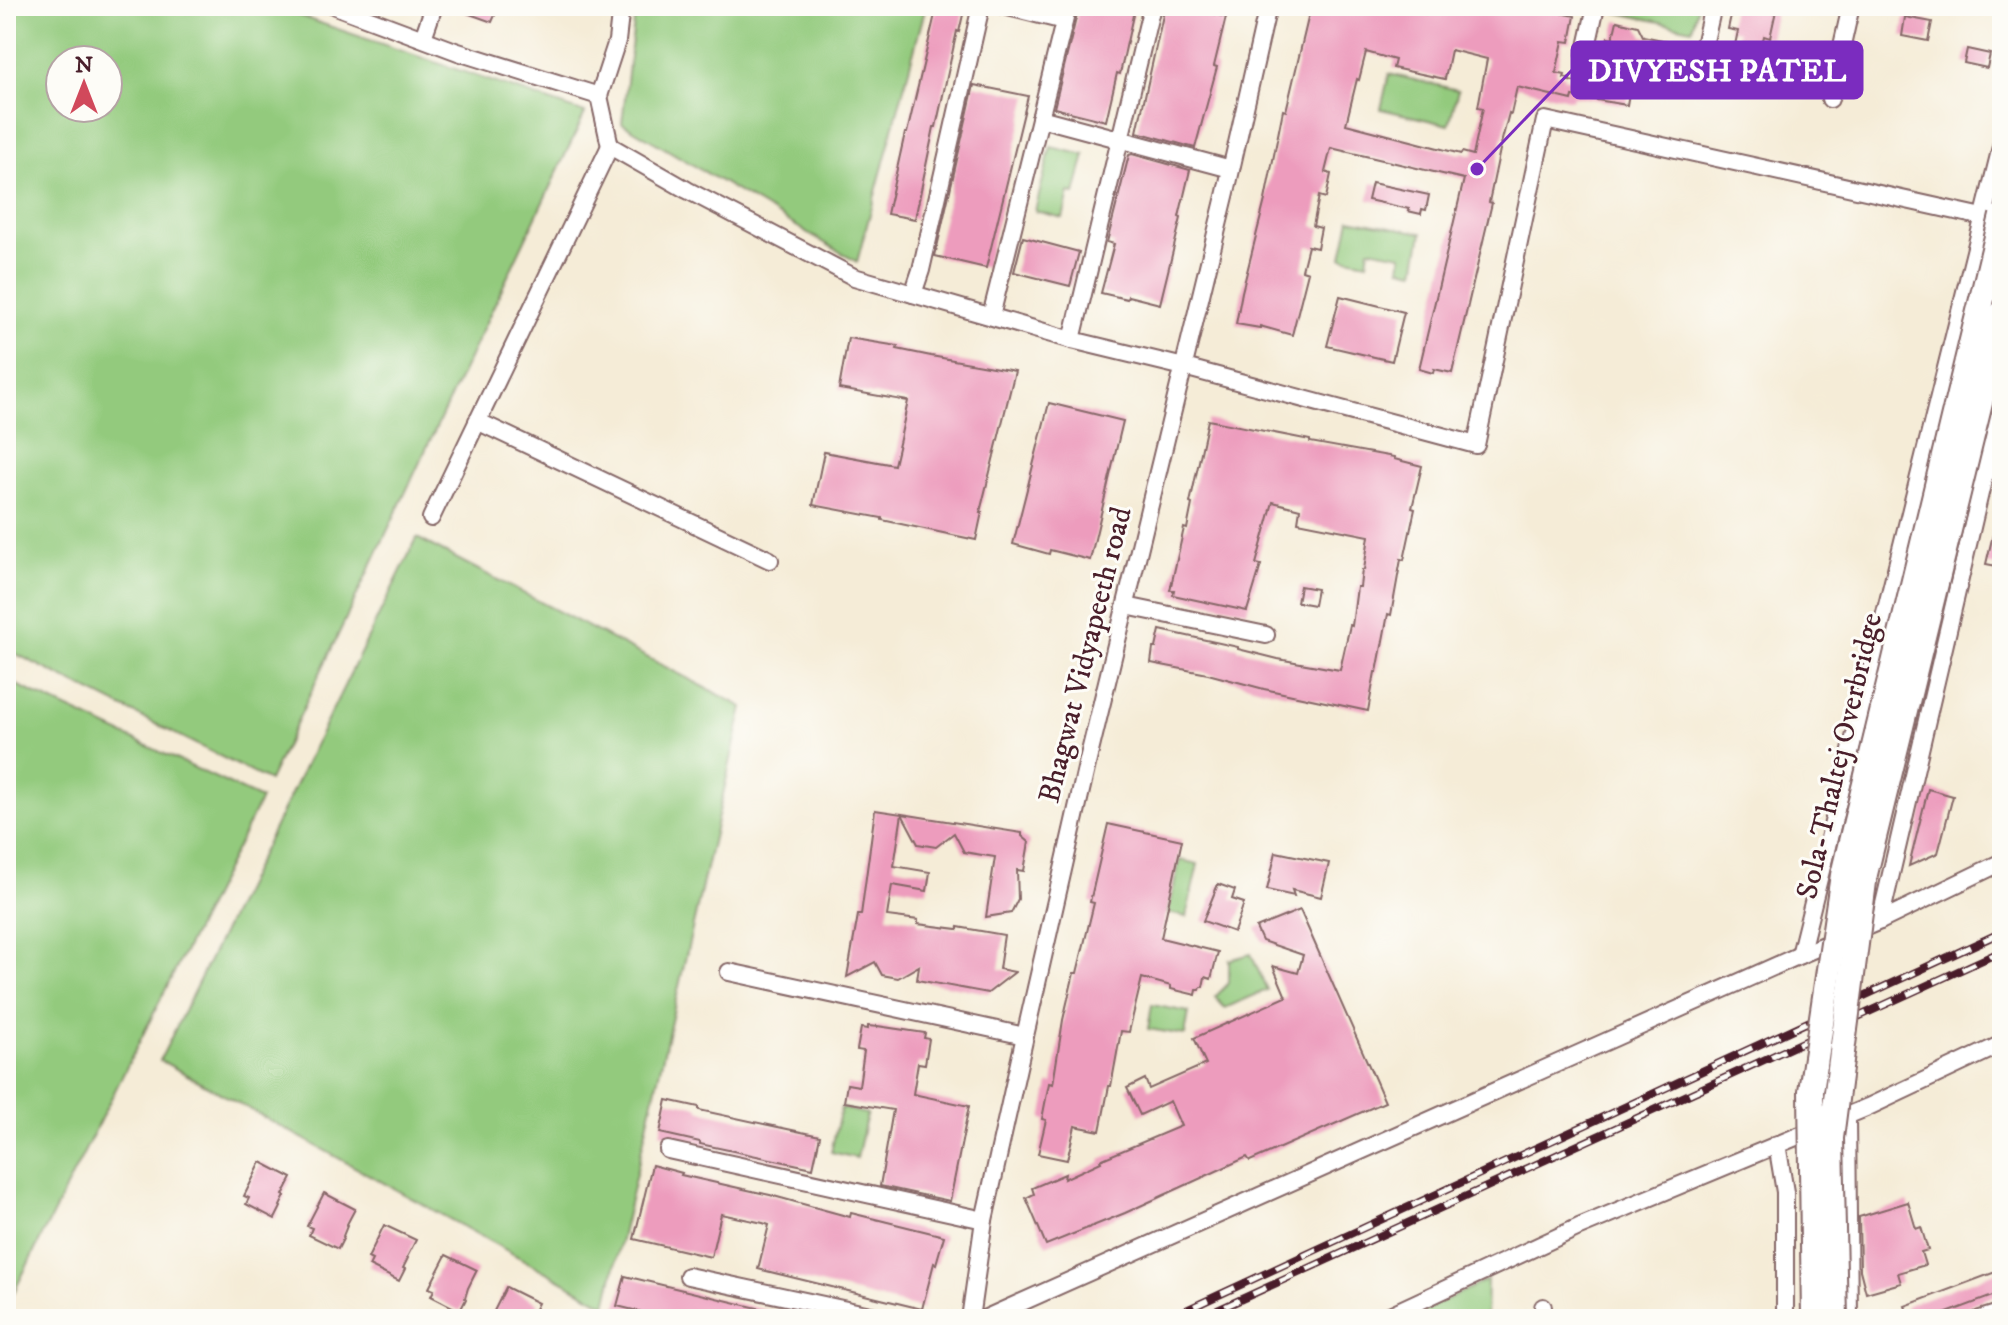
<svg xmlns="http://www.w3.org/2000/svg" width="2008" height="1325" viewBox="0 0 2008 1325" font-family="'IM FELL DW Pica',serif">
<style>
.green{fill:#93ca7d;stroke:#6e7454;stroke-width:2;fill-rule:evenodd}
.building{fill:#ed9cbd;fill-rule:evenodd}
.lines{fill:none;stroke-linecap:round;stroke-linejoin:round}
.street-casing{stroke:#866767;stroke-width:20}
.street{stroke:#fff;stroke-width:16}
.rail-casing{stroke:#4a1f2b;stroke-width:8}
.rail{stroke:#fdfcf7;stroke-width:5;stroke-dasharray:15;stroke-linecap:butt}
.secondary-bridge-casing{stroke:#866767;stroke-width:28;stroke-linecap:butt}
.secondary-bridge{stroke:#fff;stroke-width:24}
.labels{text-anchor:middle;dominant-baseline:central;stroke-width:6;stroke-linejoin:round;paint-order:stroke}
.street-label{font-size:30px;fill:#4a1f2b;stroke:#fdfcf7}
.leader{fill:none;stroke:#7b2cbf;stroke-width:3}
.callout-dot{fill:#7b2cbf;stroke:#fdfcf7;stroke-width:3}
.callout{fill:#7b2cbf;stroke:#7b2cbf;stroke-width:3}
.callout-label{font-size:32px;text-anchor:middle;font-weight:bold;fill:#fff}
</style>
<rect width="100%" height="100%" fill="#fdfcf7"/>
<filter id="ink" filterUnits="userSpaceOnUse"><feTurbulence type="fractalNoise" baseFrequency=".0125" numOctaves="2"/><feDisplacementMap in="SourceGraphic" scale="16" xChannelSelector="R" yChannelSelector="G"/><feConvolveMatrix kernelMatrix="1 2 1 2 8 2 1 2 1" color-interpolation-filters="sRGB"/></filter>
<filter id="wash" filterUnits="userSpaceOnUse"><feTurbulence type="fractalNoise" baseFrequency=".006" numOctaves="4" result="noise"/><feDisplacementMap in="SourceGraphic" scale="32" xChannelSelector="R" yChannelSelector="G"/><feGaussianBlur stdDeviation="1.8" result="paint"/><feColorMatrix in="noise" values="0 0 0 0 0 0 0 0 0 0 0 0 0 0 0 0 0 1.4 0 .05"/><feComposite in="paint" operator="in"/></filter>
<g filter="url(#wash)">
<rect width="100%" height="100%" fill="#f5ecd7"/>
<g class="green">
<path d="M6,6H270L585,113L269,781L6,649ZM60,60H108V108H60Z"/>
<path d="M636,6H926L857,262L622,123Z"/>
<path d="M1611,6H1698L1692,29L1610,11Z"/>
<path d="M1389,74L1458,90L1449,125L1381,109Z"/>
<path d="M1051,147L1085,155L1075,194L1069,193L1063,218L1035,211Z"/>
<path d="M1350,219L1422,233L1415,271L1400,268L1402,255L1369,249L1367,262L1342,257Z"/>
<path d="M417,538L743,707L606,1305L160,1060Z"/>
<path d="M6,680L261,799L6,1308Z"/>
<path d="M1180,860L1198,864L1186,917L1168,913Z"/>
<path d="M1251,954L1267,990L1225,1008L1215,997L1229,983V960Z"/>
<path d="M1152,1005L1189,1012L1185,1035L1148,1029Z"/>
<path d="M841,1108L867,1114L857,1158L831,1152Z"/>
<path d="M1487,1280L1486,1319H1405Z"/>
</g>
<g id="blocks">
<g class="building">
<path d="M453,6H499L492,22L453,8Z"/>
<path d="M937,6H965L959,32L957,31L936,127H934L915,219L887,214L905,133H907Z"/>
<path d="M1079,6H1135L1120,74L1117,73L1106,121L1054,108Z"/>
<path d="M1165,6H1184L1226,17L1214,66L1217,67L1195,148L1137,132Z"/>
<path d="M1311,6H1391L1425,14L1426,6H1529L1575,16L1570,42L1563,41L1556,73L1565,75L1564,78L1570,79L1569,81L1604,87L1609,54L1605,53L1608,37L1613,38L1617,21L1638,26L1643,36L1687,45L1682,71L1669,69L1670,65L1635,58L1627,105L1573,96L1572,100L1517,87L1511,114L1509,113L1502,140L1489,202L1492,203L1452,373L1434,369L1433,373L1419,369L1464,179L1331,148L1325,172L1331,174L1326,198L1319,196L1313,226L1321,228L1317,248L1308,246L1302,270L1308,272L1292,335L1260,326V328L1236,324L1242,292L1265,200L1283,110L1286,111ZM1451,50L1487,59L1478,107L1483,108L1473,155L1462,152L1461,154L1346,124L1357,79L1359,80L1366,52L1395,60L1393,68L1445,79Z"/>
<path d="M1733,6H1777L1770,38L1764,36L1762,44L1751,91L1719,83L1725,57L1732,59L1738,31L1728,29Z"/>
<path d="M1905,17L1932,22L1928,41L1902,36Z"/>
<path d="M1967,49L1990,54L1987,68L1964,63Z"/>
<path d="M974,85L1028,96L986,268L935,256Z"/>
<path d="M1132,154L1190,170L1179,217L1181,218L1160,304L1128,296L1127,299L1101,293L1114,244L1107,242L1129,155Z"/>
<path d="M1372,183L1429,195L1426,210L1422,209L1421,214L1408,211L1409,209L1368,200Z"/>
<path d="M1023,237L1079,252L1070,286L1014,272Z"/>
<path d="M1340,296L1404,312L1392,361L1327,346Z"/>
<path d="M848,338L898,346L897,349L931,356L1015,371L980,512H982L976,540L882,520V518L813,505L824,452L894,465L900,439L908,401L839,389Z"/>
<path d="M1049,403L1123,421L1090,560L1050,550L1049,554L1013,544Z"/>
<path d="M1208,420L1310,440V442L1394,457V459L1422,466L1412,508L1415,509L1404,560L1401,559L1391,615L1388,614L1377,672H1375L1368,711L1264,689L1208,674L1151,663L1153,648H1156L1160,630L1238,647V649L1278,659L1340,670L1350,625L1352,626L1357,587H1360L1362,570H1364L1369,536L1298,522L1300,509L1273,502L1256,564L1261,565L1247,611L1173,595L1174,590H1170L1173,577L1184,528L1187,529L1192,504L1190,503Z"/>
<path d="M1997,518H2002V567L1986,564Z"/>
<path d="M1300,586L1317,589L1314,605L1297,602Z"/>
<path d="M1928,789L1953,796L1938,853L1909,866Z"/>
<path d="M875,810L902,814L894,866L930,872L927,891L892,885L887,916L918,920V924L958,929V927L1004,935L999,969L1015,972L988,993L917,980L919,966L898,978L882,975L875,962L847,977L858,915H861Z"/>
<path d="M902,814L1022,833V836L1029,842L1024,871L1017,870L1018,899L1011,913L986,917L995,857L964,852L954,833L936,847L918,844Z"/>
<path d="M1108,824L1182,840L1161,938L1218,952L1211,979L1205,977L1203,987H1201L1200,990H1197L1196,995L1171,989V986L1142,978L1129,1032L1121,1031L1111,1086H1109L1100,1131L1075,1126L1067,1160L1038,1154L1046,1120L1042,1119L1049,1083L1053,1084L1063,1020L1074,973H1077L1094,903L1090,902Z"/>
<path d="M1276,852L1329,863L1321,897L1292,890L1294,896L1267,890Z"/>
<path d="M1218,884L1235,890L1232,899L1244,903L1234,932L1203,921Z"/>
<path d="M1300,910L1385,1102L1250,1161L1247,1157L1125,1213L1046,1245L1026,1198L1034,1194L1032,1188L1065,1174L1064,1179L1101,1162L1100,1160L1181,1126L1170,1101L1140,1115L1127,1088L1145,1079L1149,1089L1206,1064L1194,1038L1286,997L1273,966L1298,973L1303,955L1262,941L1256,928Z"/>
<path d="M868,1026L877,1027V1026L925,1033L924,1038L929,1039L925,1064L918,1063L913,1094L969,1106L950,1201L880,1186L893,1110L844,1102L847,1084L859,1086L864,1051L857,1050L861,1028L868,1029Z"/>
<path d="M667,1100L699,1107V1110L820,1136L813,1168L700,1144V1142L660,1133Z"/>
<path d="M261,1162L292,1178L283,1195L285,1196L280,1206L281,1207L275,1219L246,1204L249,1198L244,1196Z"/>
<path d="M652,1165L682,1173L681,1175L770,1195L850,1217L851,1213L944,1236L936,1264L934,1263L922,1309L758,1269L769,1225L763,1223L721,1214L711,1257L634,1239Z"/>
<path d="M324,1193L355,1209L346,1226H347L343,1236L344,1237L338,1249L309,1235L312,1228L307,1226Z"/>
<path d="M1908,1202L1916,1229L1921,1227L1928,1250L1921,1252L1925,1265L1898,1273L1901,1283L1866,1293L1860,1270L1859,1217Z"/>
<path d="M384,1225L416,1240L407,1257L408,1258L403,1268L405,1269L399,1281L369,1266L372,1260L368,1258Z"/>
<path d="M446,1255L477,1270L468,1288L465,1298L466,1299L460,1311L431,1296L434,1290L429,1288Z"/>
<path d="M1998,1271L2002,1286L1996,1288L1998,1294L1931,1319H1910L1905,1306Z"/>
<path d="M625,1276L782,1314L781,1319H671L617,1306Z"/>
<path d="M506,1287L538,1303L530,1319H490Z"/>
</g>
</g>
</g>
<g filter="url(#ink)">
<use href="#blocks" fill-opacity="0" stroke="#866767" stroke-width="2"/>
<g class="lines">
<g class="street-casing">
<g id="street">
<path d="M335,6L458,52L599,96L610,146L687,190L854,277L1072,340L1184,367L1476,445L1545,120L2001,221"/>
<path d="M1004,6L1064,21"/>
<path d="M423,38L434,6"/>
<path d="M1585,56L1596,6"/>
<path d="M1697,76L1713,6"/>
<path d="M599,96L617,41L621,6"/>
<path d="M1830,99L1851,6"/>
<path d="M1040,118L1231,169"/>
<path d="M913,294L921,270L981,6"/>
<path d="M991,316L1068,6"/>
<path d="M1072,340L1152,6"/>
<path d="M477,421L770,560"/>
<path d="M431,518L610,146"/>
<path d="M1126,606L1266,635"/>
<path d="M1880,921L2002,399"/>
<path d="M1800,955L2002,143"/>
<path d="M729,972L1025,1036"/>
<path d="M1847,1116L1849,1319"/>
<path d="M1777,1144L1785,1192V1319"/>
<path d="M668,1150L984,1220"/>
<path d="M688,1276L889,1319"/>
<path d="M970,1319L984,1220L1025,1036L1088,760L1226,192L1268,6"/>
<path d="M984,1319L1800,955L1880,921L2002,862"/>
<path d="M1381,1319L1579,1227L1868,1107L2002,1044"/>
<path d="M1543,1319V1307"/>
<path d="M1980,1319L2002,1312"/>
</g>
</g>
<use href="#street" class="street"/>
<g class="rail-casing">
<g id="rail">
<path d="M1167,1319L2002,932"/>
<path d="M1198,1319L2002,951"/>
</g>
</g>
<use href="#rail" class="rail"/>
<g class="secondary-bridge-casing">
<g id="secondary-bridge">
<path d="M1814,1319L1811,1091L1843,875L2002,216"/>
<path d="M1835,1319L1831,1138L1865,874L2002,313"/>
</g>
</g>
<use href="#secondary-bridge" class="secondary-bridge"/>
</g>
</g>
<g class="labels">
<g class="street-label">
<text transform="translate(1086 655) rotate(-76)">Bhagwat Vidyapeeth road</text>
<text transform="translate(1840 756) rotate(-77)">Sola-Thaltej Overbridge</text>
</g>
</g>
<path class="leader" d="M1477 169L1572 70"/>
<circle class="callout-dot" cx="1477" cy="169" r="8"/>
<rect class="callout" x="1572" y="42" width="290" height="56" rx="8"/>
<g class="callout-label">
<text x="1717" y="81">DIVYESH PATEL</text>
</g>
<rect width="2008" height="1325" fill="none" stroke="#fdfcf7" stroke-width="32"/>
<g transform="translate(84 84)"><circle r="38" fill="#fdfcf7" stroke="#b5a4a5" stroke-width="2"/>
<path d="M0-6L14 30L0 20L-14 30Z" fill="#d1495b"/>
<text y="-12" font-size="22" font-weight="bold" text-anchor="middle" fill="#4a1f2b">N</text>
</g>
</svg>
